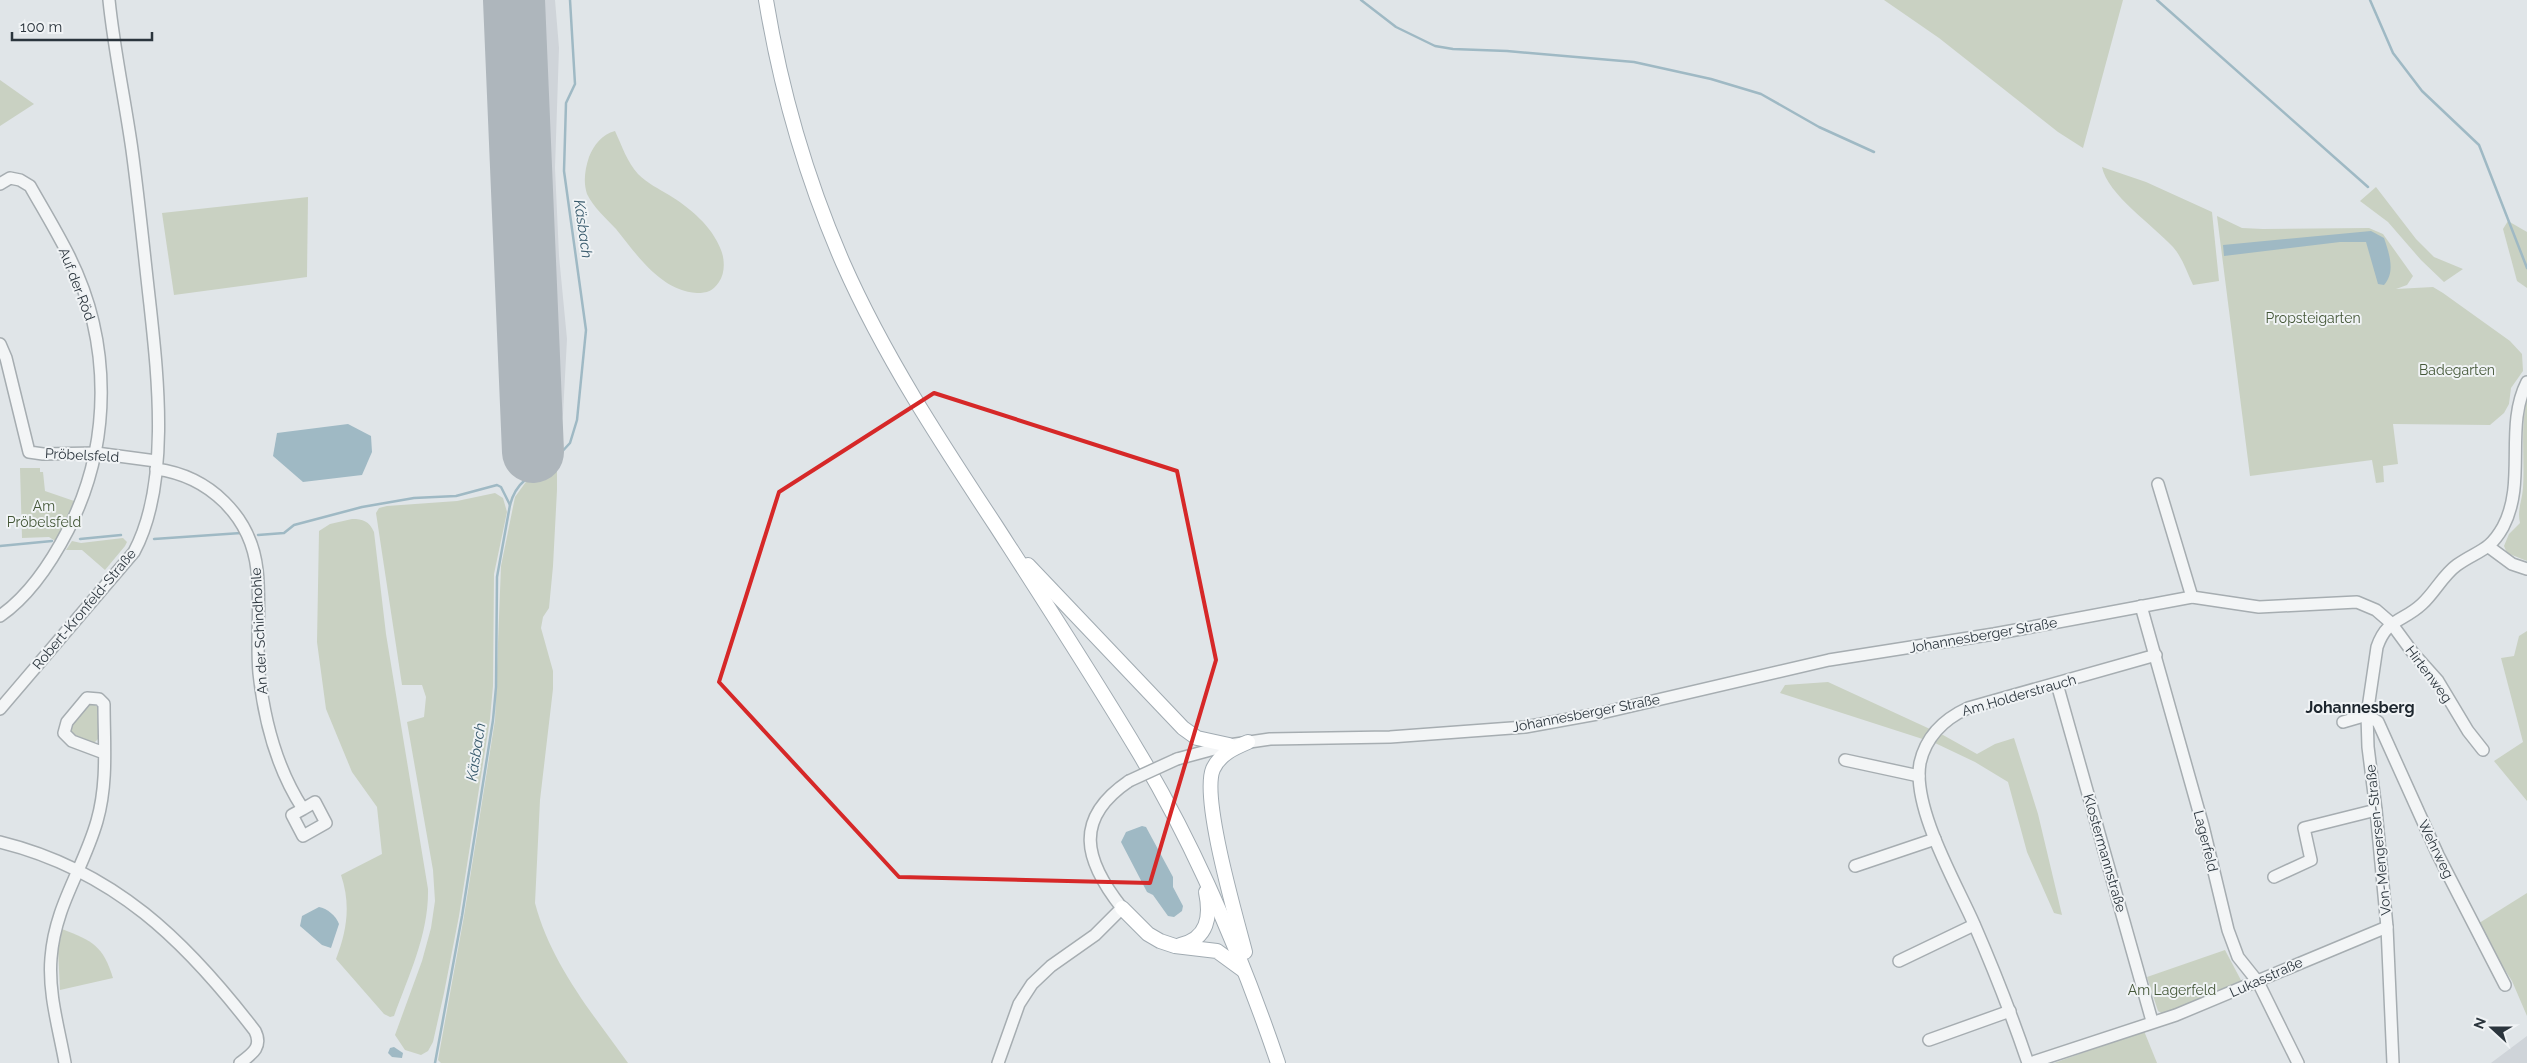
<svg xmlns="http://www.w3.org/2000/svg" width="2527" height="1063" viewBox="0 0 2527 1063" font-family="Raleway,sans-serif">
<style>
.built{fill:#cfd4d9}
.green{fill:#c9d1c2}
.water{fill:#9fb9c4}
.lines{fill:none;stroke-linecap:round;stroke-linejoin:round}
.stream{stroke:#9fb9c4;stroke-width:2.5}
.runway{stroke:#aeb6bc;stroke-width:62}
.minor-casing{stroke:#a6adb1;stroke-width:14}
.major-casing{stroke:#a1abb2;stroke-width:16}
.minor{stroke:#f3f5f6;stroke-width:11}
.major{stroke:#fff;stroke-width:14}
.minor-bridge-casing{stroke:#a6adb1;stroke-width:14;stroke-linecap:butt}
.minor-bridge{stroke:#f3f5f6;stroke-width:11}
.marked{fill:none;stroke:#d62828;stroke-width:4;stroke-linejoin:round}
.labels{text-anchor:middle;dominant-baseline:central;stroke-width:4;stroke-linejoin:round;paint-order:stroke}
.street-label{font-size:14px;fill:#2b353d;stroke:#f0f3f5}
.park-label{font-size:14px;fill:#455839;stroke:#f0f3f5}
.water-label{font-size:15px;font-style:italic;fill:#395b6d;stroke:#f0f3f5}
.quarter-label{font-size:16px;font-weight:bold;fill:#1d262e;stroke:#f0f3f5}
</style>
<rect width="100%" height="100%" fill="#e0e5e8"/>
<g class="built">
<path d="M495,0H555L559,48L555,168L559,256L567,339L563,414L556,447L549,459L534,462H518L511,452L508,406L510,336L503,261Z"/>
<path d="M2527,1036V1063H2491Z"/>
</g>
<g class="green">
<path d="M1884,0H2123L2083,148L2058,132L1939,38Z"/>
<path d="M0,80L34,104L0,126Z"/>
<path d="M615,131C622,146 627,162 638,174C647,183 659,189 669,195C690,208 712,226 721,250C725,260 725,273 719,282C713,291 707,293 697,293C661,291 637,255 616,229C607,219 593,207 587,194C583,182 585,169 589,157C594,145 602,134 615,131Z"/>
<path d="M2102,167L2146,182L2212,212L2219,281L2193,285C2187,272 2182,257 2173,247C2154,226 2107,194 2102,167Z"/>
<path d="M2376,187L2416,239L2434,257L2463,269L2444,282L2421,260L2388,222L2360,201Z"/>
<path d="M308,197L307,277L174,295L162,213Z"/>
<path d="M2217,216L2242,228L2263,229L2369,228L2383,234L2413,276L2407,285L2396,289L2433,287L2443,293L2510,341L2522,354L2523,371L2511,388L2509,404L2504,413L2490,425L2393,424L2398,464L2383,466L2384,482L2376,483L2372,460L2250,476Z"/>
<path d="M2508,221L2527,232V288L2517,281L2503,229Z"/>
<path d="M2527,399V561L2507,553L2504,546L2509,534L2520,523C2517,510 2522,501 2523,488C2525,459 2520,428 2527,399Z"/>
<path d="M554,466L557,471V490L553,566L549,608L543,617L541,628L553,671V689L540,800L535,903C551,964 592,1013 628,1063H441L438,1060L464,916L495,720L501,566L515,497L528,479Z"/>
<path d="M20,468H40V472H43L45,491L77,502L57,542L49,537L22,538Z"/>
<path d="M495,493L503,498L507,512L494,574L493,686L490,719L459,916L444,993L433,1042L428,1051L421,1055L405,1050L395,1035L422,961L431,928L435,901L433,870L407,722L424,717L426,697L422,685H402L376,513L379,508L387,506L457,501Z"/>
<path d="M352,519C363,519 369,521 374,532L386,634L428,889C429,933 409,975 394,1016L390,1017L384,1014L336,959C347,930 351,905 341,875L382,854L377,807L352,772L326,709L317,642L319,531L330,524Z"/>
<path d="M123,538L127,542L125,546L105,570L82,550H66L72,541L81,543Z"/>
<path d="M2527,631V801L2494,761L2523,742L2501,658L2514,656L2519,636Z"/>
<path d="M1828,682L1943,735L1977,754L1995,744L2014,738L2038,814L2062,915L2054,913L2027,852L2008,782L1975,762L1935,743L1780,693L1785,685Z"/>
<path d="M92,703L97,707L99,738L93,744L70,737L68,728L84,705Z"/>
<path d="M2527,893V1016L2512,981L2476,925Z"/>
<path d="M62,929C93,941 103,946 113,978L60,990L58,950Z"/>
<path d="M2225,950L2243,984L2165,1015L2158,1011L2147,977Z"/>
<path d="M2144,1031L2157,1063H2054Z"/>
</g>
<g class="water">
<path d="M2371,231L2384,238C2389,253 2396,272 2384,285L2378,284L2366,242H2340L2224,256L2223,245Z"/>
<path d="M348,424L371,436L372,452L362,475L303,482L273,456L277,433Z"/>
<path d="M1142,826L1146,827L1173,877V887L1183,906L1182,911L1174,917L1168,916L1153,895L1147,892L1121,842L1126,832Z"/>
<path d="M319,907C327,908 336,916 339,924L331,948L322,945L300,926L302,916Z"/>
<path d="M394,1047L403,1053L402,1058L392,1057L388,1053L390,1048Z"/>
</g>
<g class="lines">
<g class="stream">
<path d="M1361,0L1396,27L1435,46L1453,49L1507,51L1634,62L1711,79L1761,94L1819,127L1874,152"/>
<path d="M2157,0L2368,187"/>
<path d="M2370,0L2393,53L2422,91L2479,145L2527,268"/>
<path d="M558,456L570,443L577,420L586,330L564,171L566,103L575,84L570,0"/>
<path d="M258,535L284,533L294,525L362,507L414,498L456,496L497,485L501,487L510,505"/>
<path d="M80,539L121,535"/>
<path d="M154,539L241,533"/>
<path d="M0,546L52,541"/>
<path d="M435,1063L462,916L493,720L496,687L497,577L510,505C516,481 532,474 553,464"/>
</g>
<path class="runway" d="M514,0L533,452"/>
<g class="minor-casing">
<g id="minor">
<path d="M0,184L10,178L20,180L30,186C43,209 57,232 69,256C112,342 112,444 68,530C52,561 29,596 0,616"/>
<path d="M0,344L6,358L29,452L43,454L96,453L156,461"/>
<path d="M156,469C209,476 251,516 257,570C261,604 256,639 259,673C264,719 277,769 303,809L292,815L303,836L326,823L315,802L303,809"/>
<path d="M2158,484L2192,597"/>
<path d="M2489,547L2512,564L2527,569"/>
<path d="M2141,606L2203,826L2228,930L2238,957L2258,982L2298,1063"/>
<path d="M2057,684L2152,1021"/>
<path d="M0,709L134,552C170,485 158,378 150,305C144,253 139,201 132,150C125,100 114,50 109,0"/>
<path d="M2367,715L2378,722L2438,855L2505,985"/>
<path d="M2343,722L2367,715"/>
<path d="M1177,759L1229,745L1270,739L1390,737L1525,727L1597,714L1829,660L1994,634L2192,597L2259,607L2357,602L2376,610L2391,623L2413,653L2438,681L2468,731L2483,750"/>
<path d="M1845,760L1919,776"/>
<path d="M0,842C114,870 186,941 255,1031C263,1047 252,1054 240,1063"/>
<path d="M1855,866L1935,839"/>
<path d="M2274,877L2311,860L2304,828L2376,810"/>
<path d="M1899,961L1974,925"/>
<path d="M1929,1040L2010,1011"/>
<path d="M65,1063C59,1029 48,993 51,958C55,905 83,870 97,821C108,783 104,743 104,704L99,699L87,698L67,722L64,733L72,741L104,753"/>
<path d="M998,1063L1019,1004L1032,984L1051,966L1095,935L1122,908C1084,860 1073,819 1129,781"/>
<path d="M2028,1063C2012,1016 1994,970 1974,924C1956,883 1912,808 1920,763C1926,736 1944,719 1968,708L2156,655"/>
<path d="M2030,1063L2176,1015L2387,927"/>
<path d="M2393,1063L2387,927L2376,810L2368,747L2367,715L2377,647C2387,618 2403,622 2422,604C2435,592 2443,575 2457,565C2478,550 2489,552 2503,527C2527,482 2504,427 2527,382"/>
</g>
</g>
<g class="major-casing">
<g id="major">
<path d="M766,0C781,91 806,178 843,263C884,356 940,441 996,526C1043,599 1091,673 1136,748C1196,847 1241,954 1278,1063"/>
<path d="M1028,565L1183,728L1197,738L1229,745"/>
<path d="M1122,908L1148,934L1160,941L1175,946L1217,951L1243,970"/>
<path d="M1180,945C1208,939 1211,916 1206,892"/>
<path d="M1245,952C1236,917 1201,798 1213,769C1220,754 1234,748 1248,742"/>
</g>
</g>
<use href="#minor" class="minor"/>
<use href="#major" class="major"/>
<g class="minor-bridge-casing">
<path id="minor-bridge" d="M1129,781L1177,759"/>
</g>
<use href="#minor-bridge" class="minor-bridge"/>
</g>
<path class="marked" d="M934,393L1177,471L1216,660L1150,883L899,877L719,682L779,492Z"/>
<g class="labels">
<g class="street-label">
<text transform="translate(77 284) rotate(69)">Auf der Röd</text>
<text transform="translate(82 455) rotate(3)">Pröbelsfeld</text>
<text transform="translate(84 609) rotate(-50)">Robert-Kronfeld-Straße</text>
<text transform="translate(259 631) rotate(-93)">An der Schindhohle</text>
<text transform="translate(1983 635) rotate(-10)">Johannesberger Straße</text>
<text transform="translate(2429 674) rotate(53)">Hirtenweg</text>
<text transform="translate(2019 695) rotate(-16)">Am Holderstrauch</text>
<text transform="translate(1586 713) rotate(-11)">Johannesberger Straße</text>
<text transform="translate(2378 840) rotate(-96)">Von-Mengersen-Straße</text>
<text transform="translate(2206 841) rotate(76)">Lagerfeld</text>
<text transform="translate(2436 849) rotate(64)">Wehrweg</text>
<text transform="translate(2105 853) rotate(74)">Klostermannstraße</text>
<text transform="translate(2266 977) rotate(-24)">Lukasstraße</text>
</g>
<g class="park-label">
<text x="2313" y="318">Propsteigarten</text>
<text x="2457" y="370">Badegarten</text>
<text x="44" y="506">Am<tspan x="44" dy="16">Pröbelsfeld</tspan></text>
<text x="2172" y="990">Am Lagerfeld</text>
</g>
<g class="water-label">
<text transform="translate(583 229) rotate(82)">Käsbach</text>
<text transform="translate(476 752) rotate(-81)">Käsbach</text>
</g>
<g class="quarter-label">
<text x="2360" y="707">Johannesberg</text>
</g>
</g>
<g transform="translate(2492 1028) rotate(291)" stroke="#f0f3f5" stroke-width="4" paint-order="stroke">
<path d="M0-4L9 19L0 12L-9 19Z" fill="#2b353d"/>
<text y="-8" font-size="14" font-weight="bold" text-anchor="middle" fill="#2b353d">N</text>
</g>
<path d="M12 32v8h140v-8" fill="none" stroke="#2b353d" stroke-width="2.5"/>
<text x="20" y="32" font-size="15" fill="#2b353d" stroke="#f0f3f5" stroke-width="4" paint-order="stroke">100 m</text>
</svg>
